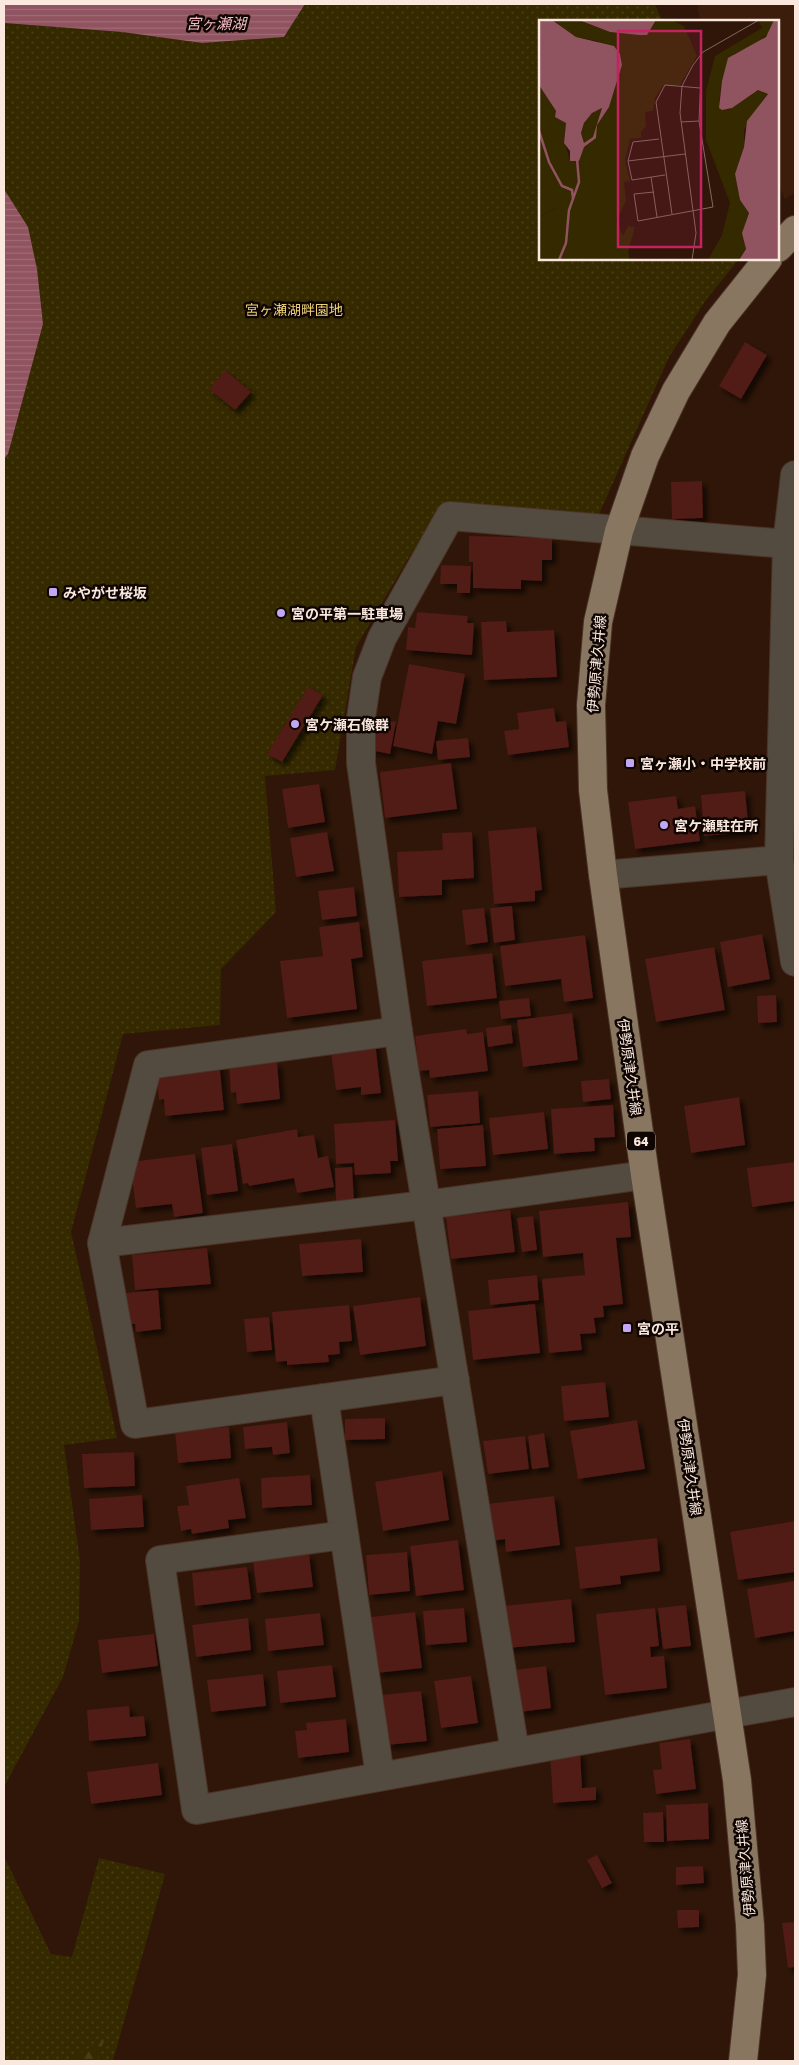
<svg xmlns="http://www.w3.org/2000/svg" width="799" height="2065" viewBox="0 0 799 2065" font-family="'Golos Text','Noto Sans JP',sans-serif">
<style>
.built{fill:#3c1d0b}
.green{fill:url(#green-dots)}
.forest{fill:url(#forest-firs)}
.water{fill:url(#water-rules)}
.building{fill:#511a16;filter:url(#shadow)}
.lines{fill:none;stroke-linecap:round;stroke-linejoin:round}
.street-casing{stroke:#4b3326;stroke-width:30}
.primary-casing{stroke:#4b3326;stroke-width:30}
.street{stroke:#534a40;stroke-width:28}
.primary{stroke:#897660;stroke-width:28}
.poi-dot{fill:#c3a7f2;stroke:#0f0602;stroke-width:2}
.labels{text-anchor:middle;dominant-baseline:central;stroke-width:5;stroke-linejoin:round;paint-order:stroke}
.shield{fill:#0f0602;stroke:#b4a49d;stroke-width:1}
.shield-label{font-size:12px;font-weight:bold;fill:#fae8df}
.park-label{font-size:14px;fill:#ecd078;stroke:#0f0602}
.poi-label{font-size:14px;font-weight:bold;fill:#fae8df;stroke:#0f0602;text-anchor:start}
.street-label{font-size:14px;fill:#fae8df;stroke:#0f0602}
.water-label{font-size:15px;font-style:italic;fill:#f4bac5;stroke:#0f0602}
.inset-river{fill:none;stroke:#905360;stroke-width:2.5}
.inset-road{fill:none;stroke:#806a5e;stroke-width:1}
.view{fill:#c52262;fill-opacity:0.15;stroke:#c52262;stroke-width:2.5}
.inset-edge{fill:none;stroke:#fae8df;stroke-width:2.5}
</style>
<defs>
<pattern id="green-dots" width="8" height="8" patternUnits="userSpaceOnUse" patternTransform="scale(1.25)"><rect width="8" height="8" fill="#352900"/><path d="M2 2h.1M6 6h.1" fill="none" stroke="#493e18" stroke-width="1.8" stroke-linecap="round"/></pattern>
<pattern id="forest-firs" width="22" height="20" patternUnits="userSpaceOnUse" patternTransform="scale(1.25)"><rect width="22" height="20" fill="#352900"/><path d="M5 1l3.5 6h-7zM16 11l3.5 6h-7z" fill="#493e18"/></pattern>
<pattern id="water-rules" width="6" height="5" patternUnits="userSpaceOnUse" patternTransform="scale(1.25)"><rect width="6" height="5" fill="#905360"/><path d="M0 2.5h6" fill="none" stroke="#a06c76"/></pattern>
<filter id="shadow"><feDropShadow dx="4.5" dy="4.5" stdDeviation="2.5" flood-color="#0009"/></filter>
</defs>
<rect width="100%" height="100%" fill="#2f1608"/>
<path class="built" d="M697,4H795V192L785,199L778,185V21H700Z"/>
<g class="green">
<path d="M305,4H655L662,21H540V259H739L706,300L669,357L596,521L433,523L412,552L356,647L335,770L265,776L276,912L221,969L220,1025L123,1034L71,1232L117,1438L64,1445L80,1561L79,1621L63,1677L4,1787V459L8,454L43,324L28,227L4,189V23L122,32L202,43L284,37Z"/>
<path d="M4,1856L51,1954L72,1957L99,1858L165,1874L113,2061H4Z"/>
</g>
<path class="forest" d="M105,2037L97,2061H69Z"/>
<g class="water">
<path d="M4,4H305L284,37L202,43L122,32L4,23Z"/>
<path d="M4,189L28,227L37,269L43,324L8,454L4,459Z"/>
</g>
<g class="building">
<path d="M745,342L767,355L741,399L719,386Z"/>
<path d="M225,370L251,392L235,410L209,389Z"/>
<path d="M702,481L703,518L672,519L671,482Z"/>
<path d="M469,536L552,538V560H542V581L521,580V589L473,588V562H469Z"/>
<path d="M441,565L471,566L470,593H457V584H440Z"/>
<path d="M417,612L468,616L467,623H474L472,655L406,650L408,627L415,628Z"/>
<path d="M506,621L507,632L554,630L557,677L484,680L481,622Z"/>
<path d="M409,664L465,674L456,724L438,721L432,754L393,746Z"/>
<path d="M308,687L323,695L282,762L267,754Z"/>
<path d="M554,708L556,722L566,721L569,747L508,755L504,731L519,729L517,713Z"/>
<path d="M376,718L396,722L390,754L370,750Z"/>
<path d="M468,738L470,757L438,760L436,741Z"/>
<path d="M451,763L457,809L385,818L380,772Z"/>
<path d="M319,784L325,822L288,828L282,789Z"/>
<path d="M745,791L749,832L704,836L701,795Z"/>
<path d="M676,796L678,809L695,806L700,841L635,849L628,802Z"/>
<path d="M536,827L542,890L535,891V901L494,904L488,831Z"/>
<path d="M327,832L334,871L296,877L290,838Z"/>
<path d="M472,832L474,878L442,880V895L399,897L397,852L443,850L442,833Z"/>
<path d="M354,887L357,916L322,920L318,891Z"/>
<path d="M512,906L515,940L494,943L490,908Z"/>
<path d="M484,908L488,942L466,945L462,910Z"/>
<path d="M359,922L363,957L351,959L357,1009L287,1018L280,961L323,956L319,927Z"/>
<path d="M762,934L770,979L728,987L720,942Z"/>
<path d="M585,935L593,998L564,1002L561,979L505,986L500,946Z"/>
<path d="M714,947L725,1010L656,1022L645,959Z"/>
<path d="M492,953L497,998L427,1006L422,961Z"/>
<path d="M776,995L777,1022L758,1023L757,996Z"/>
<path d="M529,998L531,1016L501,1019L499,1001Z"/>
<path d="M572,1013L578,1060L523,1067L517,1020Z"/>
<path d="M511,1025L513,1043L488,1047L486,1028Z"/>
<path d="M466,1029L467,1034L483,1032L488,1071L430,1078L429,1070L419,1071L415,1036Z"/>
<path d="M375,1041L381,1093L361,1095V1087L336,1090L331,1051Z"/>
<path d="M219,1061L224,1110L165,1116L164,1099L159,1100L156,1073Z"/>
<path d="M277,1062L280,1099L237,1104L236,1092L231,1093L229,1066Z"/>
<path d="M609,1079L611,1099L583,1102L581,1081Z"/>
<path d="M478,1091L480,1123L430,1127L427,1095Z"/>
<path d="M739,1097L745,1145L691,1153L684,1106Z"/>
<path d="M613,1105L615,1137L594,1138L595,1151L554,1154L551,1109Z"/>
<path d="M544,1112L548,1149L493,1155L489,1118Z"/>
<path d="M395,1120L398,1161H390L391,1173L355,1175L354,1163L336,1164L334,1124Z"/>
<path d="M483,1125L486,1166L440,1169L437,1129Z"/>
<path d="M297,1129L298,1137L314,1135L318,1158L328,1156L334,1187L297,1193L294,1178L249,1186L248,1183L243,1184L236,1140Z"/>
<path d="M232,1144L238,1191L207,1195L201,1148Z"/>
<path d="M195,1154L203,1213L174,1217L172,1204L136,1208L130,1162Z"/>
<path d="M795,1162V1201L752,1207L747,1168Z"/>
<path d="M352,1167L354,1201L336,1202L335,1168Z"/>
<path d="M628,1202L631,1237L616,1238L623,1304L603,1306L604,1317L594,1318L596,1333L580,1334L582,1350L549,1353L542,1279L585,1275L583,1253L543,1257L539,1211Z"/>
<path d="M510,1210L515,1252L451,1259L446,1217Z"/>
<path d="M533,1216L537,1250L522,1252L517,1218Z"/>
<path d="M361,1239L363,1272L302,1276L299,1244Z"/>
<path d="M207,1248L211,1284L135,1290L132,1255Z"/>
<path d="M537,1275L539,1300L490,1305L488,1280Z"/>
<path d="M158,1290L161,1329L136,1332L135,1324H128L125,1293Z"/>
<path d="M420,1297L426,1346L360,1355L353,1306Z"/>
<path d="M535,1304L540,1353L473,1360L468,1311Z"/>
<path d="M349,1305L352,1341L339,1342L340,1354L328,1355L329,1362L287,1365V1361L276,1362L272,1312Z"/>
<path d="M269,1317L272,1350L247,1352L244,1319Z"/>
<path d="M605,1382L609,1417L564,1421L561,1386Z"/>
<path d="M385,1418V1439L345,1440V1419Z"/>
<path d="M637,1420L645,1469L578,1479L570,1431Z"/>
<path d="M287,1422L290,1453L273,1455L272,1447L245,1449L243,1427Z"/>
<path d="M229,1427L231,1458L178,1463L175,1431Z"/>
<path d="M544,1433L549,1467L532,1469L528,1436Z"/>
<path d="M525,1436L529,1469L488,1474L483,1441Z"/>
<path d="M134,1452L135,1486L84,1488L82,1454Z"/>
<path d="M442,1471L449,1520L383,1531L375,1482Z"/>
<path d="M310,1475L312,1505L262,1508L261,1478Z"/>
<path d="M239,1478L246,1518L228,1520L229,1528L192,1534L191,1529L181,1531L177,1506L189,1505L186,1486Z"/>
<path d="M142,1495L144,1527L91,1530L89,1499Z"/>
<path d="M554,1496L560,1545L506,1552L505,1539L492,1541L487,1504Z"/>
<path d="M795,1521V1572L738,1580L730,1532Z"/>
<path d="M657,1538L660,1571L620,1576L621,1584L580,1589L575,1547Z"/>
<path d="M458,1540L464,1590L416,1596L410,1546Z"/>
<path d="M407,1552L410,1591L369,1595L366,1555Z"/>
<path d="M309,1554L313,1587L257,1593L253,1561Z"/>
<path d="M247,1567L251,1599L195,1606L192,1573Z"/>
<path d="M795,1581V1631L755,1638L747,1589Z"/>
<path d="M571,1599L575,1642L507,1648L503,1606Z"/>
<path d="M686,1605L691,1646L663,1649L658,1608Z"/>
<path d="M464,1608L467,1642L426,1645L423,1611Z"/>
<path d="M655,1608L659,1646L650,1647L651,1657L664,1656L667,1688L605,1695L596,1614Z"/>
<path d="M415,1612L422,1668L377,1673L371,1617Z"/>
<path d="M320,1613L324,1645L268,1651L265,1619Z"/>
<path d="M248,1618L251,1650L196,1657L192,1625Z"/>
<path d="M154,1634L158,1666L102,1673L98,1640Z"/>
<path d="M332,1665L336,1697L280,1703L277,1671Z"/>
<path d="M546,1666L551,1708L520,1712L514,1670Z"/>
<path d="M263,1674L266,1706L211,1712L207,1680Z"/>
<path d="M471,1676L478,1723L441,1728L434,1681Z"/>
<path d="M421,1691L427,1741L387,1745L382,1695Z"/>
<path d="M129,1706L130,1717L144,1716L146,1736L89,1741L87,1710Z"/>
<path d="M346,1719L349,1752L298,1758L295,1731L307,1730L306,1723Z"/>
<path d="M690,1739L696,1789L656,1794L653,1770L662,1769L659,1743Z"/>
<path d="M580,1752L582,1788L596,1787V1800L553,1803L550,1753Z"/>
<path d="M158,1763L162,1795L91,1804L87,1772Z"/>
<path d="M708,1803L709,1839L667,1841L666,1805Z"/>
<path d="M663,1812L664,1842H644L643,1813Z"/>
<path d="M597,1855L612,1883L602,1888L587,1860Z"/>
<path d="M703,1866L704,1883L676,1885V1867Z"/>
<path d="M677,1910H699V1927L678,1928Z"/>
<path d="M795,1922V1967L788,1968L782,1923Z"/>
</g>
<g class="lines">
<g class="street-casing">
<g id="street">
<path d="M795,475L787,544L779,860L795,962"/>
<path d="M603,875L779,860"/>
<path d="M398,1031L148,1065L102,1243L135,1424L455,1380"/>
<path d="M102,1243L426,1205L645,1175"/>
<path d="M324,1398L380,1776"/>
<path d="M344,1535L160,1560L196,1810L795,1702"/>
<path d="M515,1752L398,1031L361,763V718L367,677L382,638L450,516L787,544"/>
</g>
</g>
<g class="primary-casing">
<g id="primary">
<path d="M778,248L795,230"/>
<path d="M743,2061L752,1975L750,1925L737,1780L645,1175L603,875L593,790L591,705L598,622L619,531L645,456L676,391L717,323L768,259"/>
</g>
</g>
<use href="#street" class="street"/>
<use href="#primary" class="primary"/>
</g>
<g class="poi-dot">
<rect x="48" y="587" width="10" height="10" rx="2.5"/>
<circle cx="281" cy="613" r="5"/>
<circle cx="295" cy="724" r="5"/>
<rect x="625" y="758" width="10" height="10" rx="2.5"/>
<circle cx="664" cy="825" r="5"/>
<rect x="622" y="1323" width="10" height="10" rx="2.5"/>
</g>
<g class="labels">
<rect class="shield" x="627" y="1131.5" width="28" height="19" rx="4"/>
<g class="shield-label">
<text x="641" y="1141">64</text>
</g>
<g class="park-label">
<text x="294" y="309">宮ヶ瀬湖畔園地</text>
</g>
<g class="poi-label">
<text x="63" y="592">みやがせ桜坂</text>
<text x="291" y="613">宮の平第一駐車場</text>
<text x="305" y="724">宮ケ瀬石像群</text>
<text x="640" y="763">宮ヶ瀬小・中学校前</text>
<text x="674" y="825">宮ケ瀬駐在所</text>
<text x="637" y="1328">宮の平</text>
</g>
<g class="street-label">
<text transform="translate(596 664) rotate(-85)">伊勢原津久井線</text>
<text transform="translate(630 1067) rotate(82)">伊勢原津久井線</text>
<text transform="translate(690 1467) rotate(82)">伊勢原津久井線</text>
<text transform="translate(745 1868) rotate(-95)">伊勢原津久井線</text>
</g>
<g class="water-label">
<text x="216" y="23">宮ヶ瀬湖</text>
</g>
</g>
<g transform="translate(539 20)">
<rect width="240" height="240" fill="#2f1608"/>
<path d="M13,0H40L71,12L100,15L108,14L117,0H132L145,6L158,36L141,65L124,66L116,78L114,91L106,92L107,106L102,112V118L91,119L86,140L91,161L85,162L87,181L77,201L84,216L89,206L96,207L89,232L91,240H0V197L17,188L9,186L0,163V65L17,91V96L27,103L25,120L31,141L45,123L42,113L47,99L56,91L70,87L83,45L81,34L58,21L37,17Z" fill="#352900"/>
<path d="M219,0H235L232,11L218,23L195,34L183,61L180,82L189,90L219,70L229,73L205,110V127L196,154L201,180L210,193L204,210L207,229L200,240H169L183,215L191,183L167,120V71L176,36L223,8ZM0,163L10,171L9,186L18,187L0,197Z" fill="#352900"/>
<path d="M0,0H13L37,17L75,26L81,34L83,45L70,87L58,105L57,118L45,127L40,141H31V131L25,123L27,103L16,97L17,91L0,65ZM63,88L54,117L45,123L42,113L45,103L53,93ZM40,0H117L108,15H100L71,12ZM235,0H240V240H200L207,229L203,213L210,193L201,180L196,154L205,127L208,101L229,74L219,70L193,88L183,90L180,88L183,61L189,38L227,17Z" fill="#905360" fill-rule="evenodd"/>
<path class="inset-river" d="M0,111L10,142L23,166L33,170L34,179M20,240L27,223L30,190L40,162L38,139"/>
<path class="inset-road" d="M142,102L160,101M120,119L94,122L89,141L93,160L126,155M89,141L146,134M112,157L118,197M115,172L95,174L99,201L174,187L160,101L162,57M133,194L117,82L126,65L161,68M153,240L157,213L141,93L143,66L154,45L164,32L220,0"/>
<path class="view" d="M79,11H162V227H79Z"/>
<rect width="240" height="240" class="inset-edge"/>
</g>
<rect width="799" height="2065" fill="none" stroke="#fae8df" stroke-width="10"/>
</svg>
